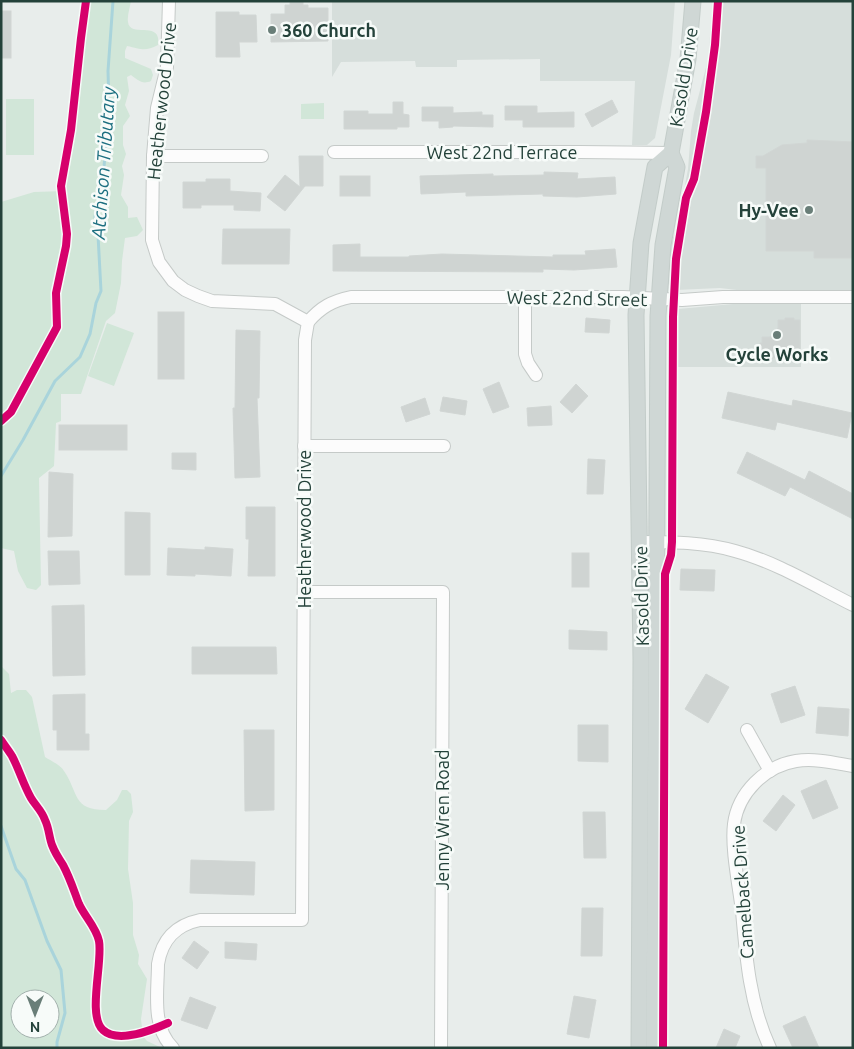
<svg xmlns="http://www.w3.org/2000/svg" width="854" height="1049" viewBox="0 0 854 1049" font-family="Ubuntu,sans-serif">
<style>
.built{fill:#d6dedb}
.green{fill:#d1e6d8;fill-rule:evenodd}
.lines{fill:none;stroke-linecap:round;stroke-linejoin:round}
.stream{stroke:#a9d4db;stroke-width:3}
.building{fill:#cfd4d2;stroke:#d1d6d4}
.minor-casing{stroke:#c5cac8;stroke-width:14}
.major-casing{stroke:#c3ccc9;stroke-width:17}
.minor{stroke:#fcfcfc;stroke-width:12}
.major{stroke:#cfd7d5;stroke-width:15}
.cycleway-casing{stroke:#f7fbf9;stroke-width:11}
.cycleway{stroke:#d6006c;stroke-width:8}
.poi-dot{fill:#697e78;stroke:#f7fbf9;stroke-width:2}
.labels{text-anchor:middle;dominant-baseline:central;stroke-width:5;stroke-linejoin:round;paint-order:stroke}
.poi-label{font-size:18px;font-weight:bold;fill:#24423a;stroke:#f7fbf9;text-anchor:start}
.street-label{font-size:18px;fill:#24423a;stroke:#f7fbf9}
.water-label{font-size:19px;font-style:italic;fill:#1c6f80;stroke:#f7fbf9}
</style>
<rect width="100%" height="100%" fill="#e8edeb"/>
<g class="built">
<path d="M332,1H675L671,55L655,138L647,145H632L635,81H540V59L457,60V67H416L415,61L341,62L332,77Z"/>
<path d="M713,1H853V291H745L720,288L676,290L667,283L670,247L678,223L688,169L691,131L694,113L708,60Z"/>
<path d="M744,303H801V367H669V319L673,311L678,309Z"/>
</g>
<g class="green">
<path d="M89,1H131C130,7 127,16 128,22C130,39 162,19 158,45C145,52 141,49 127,46L125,51V58L151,69L153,75L151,81C142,85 138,80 131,75L127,77L129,91L125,105L130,116L123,126V145L126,154L122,166L124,175L121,195L128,207V218L137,217L143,230L137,236L125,238L122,261L121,283L115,313L106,321L81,394H61V421L56,423L54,466L39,478L41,585L36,590L27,588L18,571L14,551L1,548V202L34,192L65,191L64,184L74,136L84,34Z"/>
<rect x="6" y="99" width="28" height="56"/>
<path d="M324,103V119H301V104Z"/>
<path d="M107,323L134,333L114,386L88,376Z"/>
<path d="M1,666L9,674L11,693L17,690H26L32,697L45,757C51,761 61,765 64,771C79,793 72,810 106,810L117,800L122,790H127L131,794L133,812L129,821L128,869L133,903V935L139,955L138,964L147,979L141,1019L143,1036L147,1041L162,1048H1ZM20,999H50V1029H20Z"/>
</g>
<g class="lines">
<g class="stream">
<path d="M1,476L23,440L55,381L80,357L90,334L96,303L101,291L98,235L95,217L104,167L109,105L108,71L113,1"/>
<path d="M1,826L16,869L25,880L47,941L61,970L65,1013L57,1042V1048"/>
</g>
</g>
<g class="building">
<path d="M290,1H303V5H308V8H328V41L271,42V14H285V5H290Z"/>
<rect x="1" y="11" width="10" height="47"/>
<path d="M216,12H239V15H256L257,42H239L240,57H216Z"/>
<path d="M612,100L618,112L592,127L585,114Z"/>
<path d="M393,102H403V114L409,115V127H397V129H344V111H368V114H393Z"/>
<path d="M505,106H537V113L574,112V127H523V120H505Z"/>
<path d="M422,107H453V113L482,112V115H493V127L453,126V127L439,128V121H422Z"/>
<path d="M807,140L853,142V258H814V251H766V168H756V156H763L782,145L807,143Z"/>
<path d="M299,156H323V186H305L285,211L267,197L285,175L300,187Z"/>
<path d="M544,172L578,173L577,179L615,177L616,194L577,197L543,196V194L466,196V192L421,194L420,176L493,174V176L544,175Z"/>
<rect x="340" y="176" width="30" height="20"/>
<path d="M206,179H230V191L261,193L260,211L234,210V205H201V208H183V182H206Z"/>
<path d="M223,229H290L289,264H222Z"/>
<path d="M360,244V257H409V256L442,254L553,257V255H586L585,251L615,249L617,267L574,270L543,269V272L333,271V245Z"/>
<rect x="158" y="312" width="26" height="67"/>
<path d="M586,318L610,320L609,333L585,332Z"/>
<path d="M785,318H794V320H800V358H762V352H760V343H762V337H770L778,328V320H785Z"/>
<path d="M236,330L260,331L259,398H257L260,477L235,478L233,408H235Z"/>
<path d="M499,382L509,407L493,413L483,389Z"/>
<path d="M576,384L588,396L572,413L560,402Z"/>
<path d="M728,392L792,406L793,400L852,413L847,438L777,422L775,430L722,418Z"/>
<path d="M443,397L467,401L465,415L440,411Z"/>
<path d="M425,398L430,414L406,422L401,407Z"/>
<path d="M551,406L552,425L528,426L527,408Z"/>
<rect x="59" y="425" width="68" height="25"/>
<path d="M747,452L805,480L809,471L853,494V519L790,487L785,496L737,473Z"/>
<path d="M172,453H196V470L172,469Z"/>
<path d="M588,459L605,460L603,494H587Z"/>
<path d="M49,472L73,474L72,536L48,537Z"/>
<path d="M246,507H275V576H248L249,539H246Z"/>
<path d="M125,512L150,513V575H125Z"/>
<path d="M205,547L233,549L231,576L195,574V576L167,575L168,548L205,550Z"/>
<path d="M48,551H79L80,584L49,585Z"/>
<rect x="572" y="553" width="17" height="34"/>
<path d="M681,569L715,570L714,591L680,590Z"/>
<path d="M84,605L85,675L53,676L52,606Z"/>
<path d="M569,630L607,632V650L569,649Z"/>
<path d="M192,647H276L277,674H192Z"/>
<path d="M706,674L729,687L708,723L685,709Z"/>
<path d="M795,686L805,715L781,723L771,694Z"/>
<path d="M85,694V734H89V750H57V730H53V695Z"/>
<path d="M818,707L849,709L848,736L816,733Z"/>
<path d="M578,725H608V762L578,761Z"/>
<path d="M244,730H274V810L245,811Z"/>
<path d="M826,780L838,808L813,819L801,791Z"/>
<path d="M783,795L795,805L776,831L763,821Z"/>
<path d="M583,812H605L606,858H584Z"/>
<path d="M191,860L255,862L254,895L190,893Z"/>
<path d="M582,908H603L602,956H581Z"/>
<path d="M194,941L209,952L197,969L182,958Z"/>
<path d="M225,942L257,944L256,960L225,958Z"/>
<path d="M574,996L596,1000L589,1038L567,1034Z"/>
<path d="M190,997L216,1007L207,1029L181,1020Z"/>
<path d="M805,1016L819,1048H793L783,1026Z"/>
<path d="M724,1029L740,1036L735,1048H716Z"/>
</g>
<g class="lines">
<g class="minor-casing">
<g id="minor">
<path d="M169,1L167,67L157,108L153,156L152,240L159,262L173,281L185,290L198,296L212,301L275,304L308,322L305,340L302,920H200C176,925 162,939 158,964C158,991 151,1027 173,1048"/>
<path d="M334,152H580L671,153"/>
<path d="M153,156H262"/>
<path d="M525,297V354L528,363L536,375"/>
<path d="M308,322C321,307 332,301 351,297H623L682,300L723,297H853"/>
<path d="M304,446H444"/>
<path d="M640,542C672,542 704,542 735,551C776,562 815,586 853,605"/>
<path d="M304,592H443L441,1048"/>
<path d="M747,730L770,771"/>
<path d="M770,1048C750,1005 746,958 742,911C739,886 731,848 734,824C738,793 765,766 796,761C815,758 835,763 853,766"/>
</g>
</g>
<g class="major-casing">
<g id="major">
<path d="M639,1048L641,660L636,315L641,243L655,167L671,153"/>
<path d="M654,1048L658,316L663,245L677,167L671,153L688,59L693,1"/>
</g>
</g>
<use href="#minor" class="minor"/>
<use href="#major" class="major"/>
<g class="cycleway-casing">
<g id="cycleway">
<path d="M1,421L11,412L57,327L56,293L66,246L67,234L61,186L71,130L81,38L86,1"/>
<path d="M1,740C5,746 9,751 12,756C19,769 23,784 31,798C35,805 42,811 45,820C49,828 49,837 52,845C55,853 59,859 63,865C70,878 74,891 79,904C85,917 96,927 99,941C103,962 87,1016 103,1030C118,1044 152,1030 168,1023"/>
<path d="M663,1048L665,574L671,555L672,542L673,317L676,259L686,198L694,179L706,112L715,45L718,1"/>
</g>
</g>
<use href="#cycleway" class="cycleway"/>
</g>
<g class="poi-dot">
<circle cx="272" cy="30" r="5"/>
<circle cx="809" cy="210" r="5"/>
<circle cx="777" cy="335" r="5"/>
</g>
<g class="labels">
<g class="poi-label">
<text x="282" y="30">360 Church</text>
<text x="799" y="210" text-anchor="end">Hy-Vee</text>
<text x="777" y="354" text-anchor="middle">Cycle Works</text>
</g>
<g class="street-label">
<text transform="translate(683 77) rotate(-81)">Kasold Drive</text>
<text transform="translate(161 101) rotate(-84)">Heatherwood Drive</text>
<text x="502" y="152">West 22nd Terrace</text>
<text transform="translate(577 298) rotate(1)">West 22nd Street</text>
<text transform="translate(304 529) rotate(-90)">Heatherwood Drive</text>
<text transform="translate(641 596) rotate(-91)">Kasold Drive</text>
<text transform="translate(442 820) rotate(-90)">Jenny Wren Road</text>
<text transform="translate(742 892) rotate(-94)">Camelback Drive</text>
</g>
<g class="water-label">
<text transform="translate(103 163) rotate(-86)">Atchison Tributary</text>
</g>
</g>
<rect width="854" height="1049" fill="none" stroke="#24423a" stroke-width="5"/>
<g transform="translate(35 1014) rotate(180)"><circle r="24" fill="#f7fbf9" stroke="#a3b1ad"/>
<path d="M0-4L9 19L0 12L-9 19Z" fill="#697e78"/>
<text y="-8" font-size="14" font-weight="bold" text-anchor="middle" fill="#24423a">N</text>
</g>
</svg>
